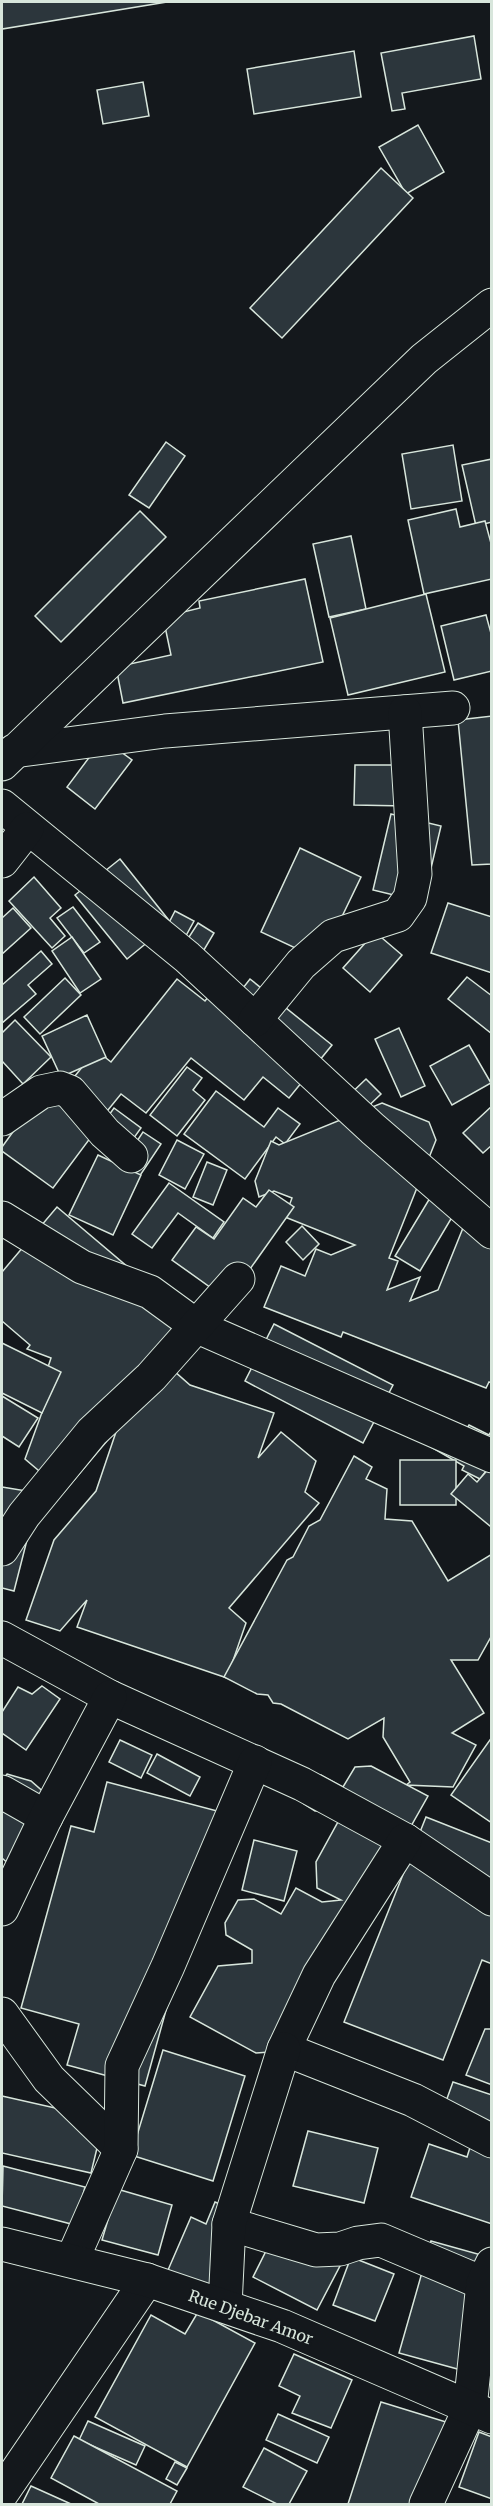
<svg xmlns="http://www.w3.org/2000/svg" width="493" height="2506" viewBox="0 0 493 2506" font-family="Merriweather,serif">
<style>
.building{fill:#2c363c;stroke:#d8e6dc;stroke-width:1.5}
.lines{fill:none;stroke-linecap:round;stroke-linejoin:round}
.minor-casing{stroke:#d8e6dc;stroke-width:35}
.major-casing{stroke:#d8e6dc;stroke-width:35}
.minor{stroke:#14181c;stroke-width:33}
.major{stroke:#14181c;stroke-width:33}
.labels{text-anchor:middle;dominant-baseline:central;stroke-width:4.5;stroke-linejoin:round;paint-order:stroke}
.street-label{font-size:16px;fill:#d8e6dc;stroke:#14181c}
</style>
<rect width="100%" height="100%" fill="#14181c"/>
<g class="building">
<path d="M2,2H167L2,29Z"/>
<path d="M474,36L481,79L402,93L405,109L392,111L381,53Z"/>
<path d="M354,51L361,97L254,114L247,69Z"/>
<path d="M143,82L149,116L103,124L97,90Z"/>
<path d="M418,125L444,172L406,194L379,147Z"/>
<path d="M381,168L413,198L282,338L250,308Z"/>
<path d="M166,442L185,456L149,508L129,495Z"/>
<path d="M453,445L462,501L411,509L402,454Z"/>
<path d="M492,459V522L476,526L462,465Z"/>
<path d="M456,509L460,527L485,521L492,547V579L424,594L408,520Z"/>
<path d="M140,511L166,537L61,642L35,616Z"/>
<path d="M351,536L366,609L329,617L313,544Z"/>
<path d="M305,579L323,662L123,703L116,667L171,655L163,617L200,608L199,601Z"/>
<path d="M426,594L445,672L348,695L330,618Z"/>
<path d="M486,615L492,637V671L454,680L441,626Z"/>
<path d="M492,716V864L472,865L458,720Z"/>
<path d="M103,739L132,760L95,809L67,787Z"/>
<path d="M355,765H407L406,806L354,805Z"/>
<path d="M391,814L441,826L423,902L373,890Z"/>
<path d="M300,848L361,877L321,960L261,932Z"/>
<path d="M120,859L171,923L127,959L75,895Z"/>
<path d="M34,877L61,908L50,918L65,936L52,948L9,901Z"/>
<path d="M448,903L492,917V973L431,953Z"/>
<path d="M73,907L100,942L84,953L57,918Z"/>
<path d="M13,908L31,928L2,954V918Z"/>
<path d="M175,911L194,921L177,952L159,942Z"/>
<path d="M198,923L214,933L195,965L178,954Z"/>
<path d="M375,932L402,955L370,992L343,968Z"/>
<path d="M72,937L101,979L80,993L52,951Z"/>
<path d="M41,951L52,964L28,985L36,994L2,1023V985Z"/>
<path d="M467,977L492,996V1034L448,999Z"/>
<path d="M65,978L81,995L40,1034L24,1017Z"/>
<path d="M177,979L205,1001L219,983L236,997L250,979L332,1045L289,1098L263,1077L244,1100L191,1058L146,1113L121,1094L99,1121L62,1092L96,1050L111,1062Z"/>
<path d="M87,1015L106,1057L61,1077L42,1036Z"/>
<path d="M15,1020L51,1057L23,1084L2,1061V1033Z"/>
<path d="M399,1028L425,1086L401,1097L375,1039Z"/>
<path d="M469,1045L491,1083L452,1105L430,1066Z"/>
<path d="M187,1067L202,1078L193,1090L205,1100L177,1136L150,1115Z"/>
<path d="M366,1079L381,1094L358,1116L343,1101Z"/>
<path d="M216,1091L264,1127L278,1108L300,1124L285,1144L276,1137L245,1179L184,1134Z"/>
<path d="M56,1092L100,1125L53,1188L2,1151V1147L33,1104Z"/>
<path d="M382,1103L429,1122L436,1140L389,1258L398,1261L387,1290L420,1277L410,1301L438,1290L465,1223L492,1234V1383L489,1382L486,1388L343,1332L341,1337L264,1307L281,1266L305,1276L316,1249L331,1255L355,1245L285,1217L292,1198L274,1191L259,1197L255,1181L271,1141L279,1145Z"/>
<path d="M492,1106V1145L483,1153L463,1133Z"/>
<path d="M114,1108L141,1128L118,1160L91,1140Z"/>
<path d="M143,1132L161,1144L139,1177L121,1165Z"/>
<path d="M177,1140L204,1154L185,1189L159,1175Z"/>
<path d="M98,1155L141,1175L113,1235L69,1215Z"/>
<path d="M207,1162L227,1170L213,1205L193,1197Z"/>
<path d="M442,1178L467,1192L420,1271L395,1256Z"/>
<path d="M169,1183L224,1222L213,1238L178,1213L152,1248L132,1234Z"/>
<path d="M269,1190L294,1207L228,1300L172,1260L196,1227L214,1239L243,1198L256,1207Z"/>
<path d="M57,1207L200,1328L173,1370L190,1385L274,1413L258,1458L281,1432L316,1461L305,1492L319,1503L229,1608L246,1623L227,1678L77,1627L87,1600L60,1631L26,1620L54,1540L96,1491L117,1429L64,1492L25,1459L56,1374L48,1367L51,1358L27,1349L30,1345L2,1321V1272Z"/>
<path d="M302,1226L319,1244L303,1260L286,1242Z"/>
<path d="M274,1324L393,1385L363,1443L245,1381Z"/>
<path d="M2,1343L61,1372L42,1413L2,1393Z"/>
<path d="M2,1396L38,1418L19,1447L2,1436Z"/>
<path d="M469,1425L489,1435L492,1430V1463L480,1479L462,1470L464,1466L412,1436L456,1447Z"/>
<path d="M354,1456L372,1467L366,1479L387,1489L385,1519L412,1521L448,1581L492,1554V1635L478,1660H451L484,1713L452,1733L476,1745L453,1787L406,1785L410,1782L383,1737L384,1718L348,1739L281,1704L273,1703L268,1695L257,1694L224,1677L287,1560L293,1557L309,1526L320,1520Z"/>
<rect x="400" y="1460" width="56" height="45"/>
<path d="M492,1465V1524L490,1526L451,1494L468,1474L477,1482Z"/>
<path d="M2,1487L39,1493L14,1591L2,1588Z"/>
<path d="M42,1686L60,1699L26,1750L2,1733V1712L18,1687L32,1694Z"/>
<path d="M492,1737V1823L451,1795Z"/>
<path d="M120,1740L152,1755L141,1778L109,1762Z"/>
<path d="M157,1754L200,1777L190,1796L147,1773Z"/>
<path d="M371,1766L428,1796L284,2051L256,2053L190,2017L218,1966L252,1963V1950L226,1935L225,1923L238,1900L254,1899L281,1914L296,1888L322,1902L341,1900L317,1888L316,1862L345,1809L315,1811L304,1804L321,1775L343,1787L355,1767Z"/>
<path d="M7,1774L31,1781L55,1802L20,1874L2,1858V1780Z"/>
<path d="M107,1782L221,1812L145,2086L67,2065L79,2024L21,2008L71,1826L94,1832Z"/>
<path d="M426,1817L492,1843V1964L482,1960L443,2060L344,2022Z"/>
<path d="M254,1840L297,1851L284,1901L242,1890Z"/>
<path d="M485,2029H492V2085L466,2075Z"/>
<path d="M163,2050L245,2076L213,2181L131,2155Z"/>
<path d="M453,2082L492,2095V2224L411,2197L429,2144L467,2157L472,2141L436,2129Z"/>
<path d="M2,2096L104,2119L91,2173L2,2153Z"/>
<path d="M308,2131L378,2148L364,2203L293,2186Z"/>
<path d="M3,2166L85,2187L75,2225L2,2206Z"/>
<path d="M117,2189L172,2205L158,2255L102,2240Z"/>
<path d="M215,2202L254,2218L222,2293L168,2270L191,2217L206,2224Z"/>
<path d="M276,2231L341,2264L317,2310L253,2277Z"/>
<path d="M431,2241L492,2258L472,2373L399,2353Z"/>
<path d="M351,2257L394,2274L375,2321L333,2305Z"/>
<path d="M198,2312L255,2343L187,2467L95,2417L151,2315L185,2334Z"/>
<path d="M294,2354L352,2380L331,2428L292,2413L300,2396L279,2386Z"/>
<path d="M381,2402L459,2426L435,2504H348Z"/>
<path d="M278,2414L329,2437L317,2463L266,2440Z"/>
<path d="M88,2421L145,2446L136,2465L79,2440Z"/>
<path d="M479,2432L492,2437V2499L459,2487Z"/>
<path d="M74,2436L177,2491L170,2504H99L51,2478Z"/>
<path d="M264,2448L307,2471L289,2504H277L243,2487Z"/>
<path d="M175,2462L187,2468L177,2485L166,2479Z"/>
<path d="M31,2486L71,2504H22Z"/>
</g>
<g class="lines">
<g class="minor-casing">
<g id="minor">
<path d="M14,751L165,731L453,708"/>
<path d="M2,764L424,359L492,305"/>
<path d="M2,806L187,957L373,1129L492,1232"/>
<path d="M2,861L27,829"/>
<path d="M255,1020L301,964L333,936L398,915L410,898L415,874L405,712"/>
<path d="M2,1119L41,1092L60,1088L70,1092L105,1133L131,1156"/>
<path d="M2,1218L82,1267L150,1292L198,1327L492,1456"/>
<path d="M2,1549L24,1515L92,1432L151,1377L238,1279"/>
<path d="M2,1638L110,1697L302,1784L405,1840L492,1899"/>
<path d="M2,1792L46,1817"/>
<path d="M405,1840L319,1975L284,2049L413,2100L492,2141"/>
<path d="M2,1909L46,1817L110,1697"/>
<path d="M2,2014L49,2079L121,2149"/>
<path d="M229,2224L316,2250L340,2249L358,2243L381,2240L492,2287"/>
<path d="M72,2260L121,2149L122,2066L168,1966L255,1762"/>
<path d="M225,2306L229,2224L284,2049"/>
<path d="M2,2493L147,2280"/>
<path d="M426,2504L470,2408L483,2283L492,2264"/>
</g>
</g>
<g class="major-casing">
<path id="major" d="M2,2244L147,2280L282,2326L492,2417"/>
</g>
<use href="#minor" class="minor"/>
<use href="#major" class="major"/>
</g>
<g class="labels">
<g class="street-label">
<text transform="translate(251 2317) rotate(20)">Rue Djebar Amor</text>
</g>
</g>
<rect width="493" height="2506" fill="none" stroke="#d8e6dc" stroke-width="6"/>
</svg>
